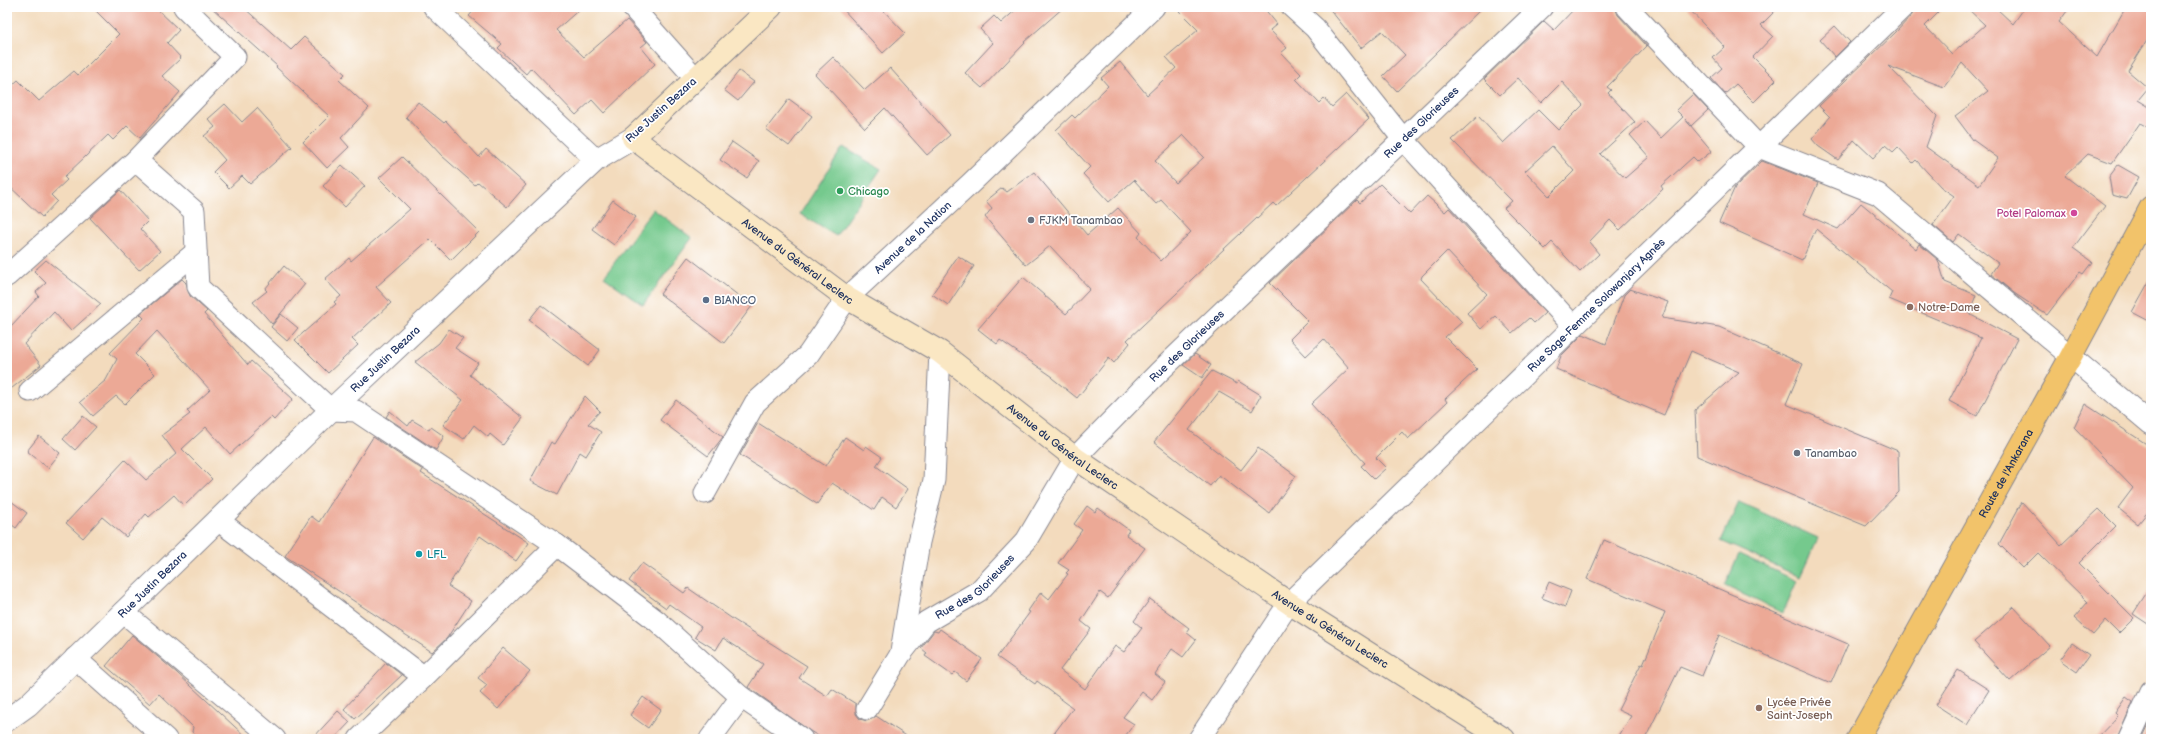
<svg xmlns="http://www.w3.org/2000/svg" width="2158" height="746" viewBox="0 0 2158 746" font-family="'Balsamiq Sans',sans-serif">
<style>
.green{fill:#74c98d;stroke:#487c76}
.building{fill:#eca996;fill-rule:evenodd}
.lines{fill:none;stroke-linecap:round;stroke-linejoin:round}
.minor-casing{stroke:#87858e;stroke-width:23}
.tertiary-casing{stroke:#87858e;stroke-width:24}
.secondary-casing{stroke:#87858e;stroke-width:24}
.primary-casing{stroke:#87858e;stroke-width:24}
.minor{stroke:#fff;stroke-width:21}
.tertiary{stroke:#fff;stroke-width:22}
.secondary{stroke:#fae7c3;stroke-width:22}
.primary{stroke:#f2c36a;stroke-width:22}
.leisure-dot{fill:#2e9e5b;stroke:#fff;stroke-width:1.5}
.hotel-dot{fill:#d1479c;stroke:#fff;stroke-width:1.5}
.worship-dot{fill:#6b7280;stroke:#fff;stroke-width:1.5}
.service-dot{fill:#5c6f8a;stroke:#fff;stroke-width:1.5}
.education-dot{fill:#8d6e63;stroke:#fff;stroke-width:1.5}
.culture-dot{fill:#0f9aa8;stroke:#fff;stroke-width:1.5}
.labels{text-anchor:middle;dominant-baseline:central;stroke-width:3.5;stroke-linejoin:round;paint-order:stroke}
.street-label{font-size:11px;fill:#1b2f5e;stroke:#fff}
.leisure-label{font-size:11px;fill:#27864d;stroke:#fff;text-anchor:start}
.hotel-label{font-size:11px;fill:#b23c85;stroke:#fff;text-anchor:end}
.worship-label{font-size:11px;fill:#5b616d;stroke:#fff;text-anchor:start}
.service-label{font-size:11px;fill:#4e5e75;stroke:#fff;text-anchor:start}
.education-label{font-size:11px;fill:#785e54;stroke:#fff;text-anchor:start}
.culture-label{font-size:11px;fill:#0d838f;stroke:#fff;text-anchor:start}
</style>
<rect width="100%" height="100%" fill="#fff"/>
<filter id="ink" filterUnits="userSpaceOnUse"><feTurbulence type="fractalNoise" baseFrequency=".025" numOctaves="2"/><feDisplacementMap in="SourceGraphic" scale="8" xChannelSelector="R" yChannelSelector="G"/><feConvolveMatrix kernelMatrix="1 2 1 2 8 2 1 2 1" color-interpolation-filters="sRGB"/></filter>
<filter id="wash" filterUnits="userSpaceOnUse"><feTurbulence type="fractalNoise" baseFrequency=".012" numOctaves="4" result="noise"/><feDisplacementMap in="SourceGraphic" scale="16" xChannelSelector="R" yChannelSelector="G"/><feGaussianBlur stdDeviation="0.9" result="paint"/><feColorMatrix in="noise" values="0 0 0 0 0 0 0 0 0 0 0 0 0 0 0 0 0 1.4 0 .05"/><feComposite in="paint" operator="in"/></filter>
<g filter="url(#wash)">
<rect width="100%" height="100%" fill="#f3dbbd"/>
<g class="green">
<path d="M843,147L881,169L836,236L800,214Z"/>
<path d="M653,209L692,238L643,305L604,277Z"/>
<path d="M1739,502L1818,538L1800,577L1721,541Z"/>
<path d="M1739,554L1797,581L1783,613L1725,586Z"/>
</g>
<g id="blocks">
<g class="building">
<path d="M92,7H155L179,30L167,43L181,58L162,76L180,92L140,138L127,126L113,140L108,135L64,177L67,180L51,195L57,201L42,217L7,184V90L18,80L39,101L74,71L78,75L119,34Z"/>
<path d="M211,7H243L291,50L304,37L345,74L339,80L369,108L341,138L349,147L327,168L303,142L329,116L276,67L277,66Z"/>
<path d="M477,7H582L556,30L584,57L627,20L647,42L641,47L655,64L604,113L592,100L576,115L531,68L526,74L498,48L502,44L469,16Z"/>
<path d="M841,7H880L905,33L883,53Z"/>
<path d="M1019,7H1064L1024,42L1025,43L982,88L965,73L993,43L980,29L994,16L1001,23Z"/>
<path d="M1175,7H1263L1277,24L1270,30L1287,48L1281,53L1301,74L1296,79L1319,103L1324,98L1332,107L1346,94L1369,119L1276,206L1273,203L1127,340L1130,343L1114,363L1109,358L1077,398L1052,378L1053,377L1000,340L997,344L978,329L1023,277L1066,314L1090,289L1050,246L1026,265L985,217L992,208L986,201L1002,188L1007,192L1034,172L1087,235L1118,208L1141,233L1138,237L1161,261L1191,232L1161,200L1156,204L1134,180L1109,202L1083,174L1090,167L1056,130L1072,115L1075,118L1108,86L1101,78L1120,62L1147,95L1176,68L1166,57L1198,30ZM1183,135L1204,157L1176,183L1155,161Z"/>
<path d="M1328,7H1483L1397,91L1383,76L1405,55L1382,31L1361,48Z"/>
<path d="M1576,7H1615L1618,15L1647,46L1607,87L1611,90L1608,93L1635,122L1600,154L1625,178L1649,157L1630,135L1645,121L1661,138L1683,117L1676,110L1693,94L1708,110L1691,126L1685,119L1712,151L1698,162L1693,157L1661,186L1663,189L1620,230L1610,220L1589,242L1599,254L1580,272L1552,242L1545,249L1504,208L1512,201L1452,140L1478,116L1503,143L1538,110L1558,130L1583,105L1562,82L1541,103L1518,78L1500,95L1484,79L1544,21L1554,30ZM1552,146L1574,171L1549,196L1525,171Z"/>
<path d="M1687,7H1779L1761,25L1773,36L1753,57L1776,80L1754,102L1736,84L1725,94L1711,78L1722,68L1713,58L1725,47Z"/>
<path d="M1915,7H1944L1925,26L1952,54L1985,25L1966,7H1995L2013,24L2025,7H2070L2059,22L2097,57L2126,7H2151V34L2128,71L2148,88L2138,100L2151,108V129L2140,123L2112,163L2088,154L2065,176L2105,206L2073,248L2092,262L2083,274L2080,272L2047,315L2014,293L1991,274L1998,263L1959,234L1953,242L1933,225L1954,196L1941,187L1916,160L1913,163L1898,147L1893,152L1885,145L1873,158L1854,140L1838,160L1818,146L1812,139L1830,117L1819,106L1895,33L1912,15ZM1962,63L1988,91L1955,116L1973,140L1998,158L1979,185L1926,147L1937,116L1888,66L1944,87Z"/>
<path d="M1835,26L1850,42L1835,57L1820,40Z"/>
<path d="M833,57L865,90L890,68L950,135L927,155L885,108L865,128L815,74Z"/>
<path d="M739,71L754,82L738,101L724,90Z"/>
<path d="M789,99L812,116L789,146L766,129Z"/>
<path d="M418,102L444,123L446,121L479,157L486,149L526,185L507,207L478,182L475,185L442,156L406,117Z"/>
<path d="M225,104L242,122L257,108L292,147L250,184L242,176L229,188L213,172L225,160L204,136L215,127L208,119Z"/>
<path d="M732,142L759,161L747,178L720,160Z"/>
<path d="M402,157L479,232L451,260L430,239L376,287L391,303L352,339L358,345L328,373L295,340L336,304L334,302L341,296L325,279L349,258L351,261L410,209L379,178Z"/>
<path d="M1762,161L1818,183L1804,214L1838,229L1861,203L1916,249L1919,244L1938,260L1945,282L1976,295L1969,314L2017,339L1977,416L1949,401L1981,338L1889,299L1892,292L1816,229L1802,260L1719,223L1735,187Z"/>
<path d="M342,165L365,186L345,207L323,186Z"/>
<path d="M2118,165L2139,177L2127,199L2112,195L2109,177Z"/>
<path d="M1380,184L1410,214L1427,196L1445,212L1449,208L1545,313L1534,323L1529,318L1512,333L1496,316L1481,329L1467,313L1487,294L1447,251L1422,276L1421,279L1462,322L1445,337L1477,369L1445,399L1447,402L1408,439L1402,432L1376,458L1386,468L1374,479L1361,466L1365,463L1311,404L1349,368L1324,339L1306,356L1290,339L1308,321L1270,283L1357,200L1360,203Z"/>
<path d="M120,190L148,221L140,229L160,251L139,270L90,218Z"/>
<path d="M613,200L636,217L614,245L592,229Z"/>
<path d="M958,256L974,266L948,305L932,294Z"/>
<path d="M688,257L752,306L724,343L660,294Z"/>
<path d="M46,260L101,304L71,331L54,312L24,344L41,365L7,392V323L10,327L39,296L36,292L46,283L34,271Z"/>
<path d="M284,266L305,284L272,324L253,302L267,291L265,289Z"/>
<path d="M2151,278V322L2132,312Z"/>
<path d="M182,279L186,283L190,296L207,311L204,314L248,365L251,361L293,399L274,420L271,417L230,454L206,427L182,449L212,479L184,506L174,495L149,517L146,514L126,537L102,517L83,538L66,523L125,460L146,480L176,454L162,435L190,414L187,411L210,390L157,331L135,354L155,374L125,404L116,396L93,416L80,402L106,380L117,359L110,353L144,318L140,314Z"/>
<path d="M1630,289L1668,302L1662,318L1719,327L1803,364L1786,404L1898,451L1899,492L1866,526L1697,456L1695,410L1739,372L1691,351L1664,415L1556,369L1561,356L1583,334L1606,344L1624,295Z"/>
<path d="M541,305L600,350L588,366L529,320Z"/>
<path d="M281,314L298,328L287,341L271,327Z"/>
<path d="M449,329L463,338L455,348L478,363L470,375L523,418L503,445L490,434L488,437L474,425L464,439L443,425L463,400L415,362L439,343Z"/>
<path d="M1195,354L1211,365L1202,378L1183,365Z"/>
<path d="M1212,371L1237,384L1238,381L1261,395L1252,411L1219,392L1189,430L1241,470L1258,448L1296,476L1269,513L1219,475L1210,486L1154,442Z"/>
<path d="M585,396L600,411L588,424L601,432L586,456L580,452L557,495L530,481L551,442L555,444Z"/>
<path d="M676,400L723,437L708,456L660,420Z"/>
<path d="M2085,404L2151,447V508L2138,524L2118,508L2133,488L2074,427Z"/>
<path d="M390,411L408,426L412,420L429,430L431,427L444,436L436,450L386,417Z"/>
<path d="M83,416L96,427L75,450L63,439Z"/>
<path d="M758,423L826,466L845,437L864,450L866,446L882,457L876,466L908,489L896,507L882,497L874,510L832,483L817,504L740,455Z"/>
<path d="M39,436L60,453L48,468L27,451Z"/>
<path d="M373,437L423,470L421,473L529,543L516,561L480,536L448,586L471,601L447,638L432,652L285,556L311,516L319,522Z"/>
<path d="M7,498L27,513L16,528L7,521Z"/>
<path d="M2022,502L2061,545L2099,509L2116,526L2079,563L2134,618L2119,633L2106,620L2093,635L2074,618L2088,602L2038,553L2023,568L1999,544Z"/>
<path d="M1087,506L1095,512L1098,508L1129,530L1126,535L1145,548L1108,598L1100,592L1081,621L1091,629L1060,670L1085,689L1115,646L1124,652L1142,628L1134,621L1150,599L1189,628L1186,632L1196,640L1183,657L1172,649L1155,674L1165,682L1152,700L1142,692L1123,717L1134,724L1123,739H1050L1073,708L1037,681L1035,684L997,657L1030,612L1028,611L1041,592L1049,599L1068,574L1066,573L1069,570L1058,563L1082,530L1074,524Z"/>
<path d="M1604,540L1848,644L1831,683L1719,635L1702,676L1680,667L1645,739H1617L1631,716L1618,710L1641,664L1643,665L1665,612L1587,579Z"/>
<path d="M642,563L684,593L688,588L734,620L807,666L799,678L827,696L832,689L856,704V714L860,719L867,721L876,716L911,739H823L810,731L748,687L763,664L723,638L716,650L695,637L701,627L669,604L666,608L629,581Z"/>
<path d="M1549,582L1571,591L1565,607L1542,598Z"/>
<path d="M2151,586V626L2133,614Z"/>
<path d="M2014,607L2050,646L2010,681L1974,642Z"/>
<path d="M940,629L982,659L966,681L955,672L952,675L925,656L927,653L921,648L934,631L938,632Z"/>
<path d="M132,635L177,673L248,739H199L192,732L193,727L159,694L150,704L106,666Z"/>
<path d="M2072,643L2089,655L2077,672L2060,660Z"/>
<path d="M503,648L530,671L498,709L480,693L487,685L478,678Z"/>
<path d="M386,663L402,675L355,719L344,709Z"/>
<path d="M1958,670L1989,690L1967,725L1936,705Z"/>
<path d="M643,697L661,710L648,728L630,715Z"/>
<path d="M2126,697L2133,702L2117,739H2096L2118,716L2115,713Z"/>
<path d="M338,711L350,722L334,739H312Z"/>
<path d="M2151,720V739H2142Z"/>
</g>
</g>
</g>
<g filter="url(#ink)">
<use href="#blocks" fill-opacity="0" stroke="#87858e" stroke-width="1"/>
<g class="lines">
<g class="minor-casing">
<g id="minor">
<path d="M434,7L596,160"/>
<path d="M632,7L696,79"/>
<path d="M1292,7L1315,28L1403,139L1573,326"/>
<path d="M1627,7L1759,147L1878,194L2151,424"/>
<path d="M136,160L235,57L184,7"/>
<path d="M7,276L136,160L194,211L198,287L331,410L356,411L557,545L657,621L741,697L802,739"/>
<path d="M30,391L196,252"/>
<path id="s1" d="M705,493L755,403L808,355L847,298L970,184L1154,7"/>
<path d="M218,520L424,677"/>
<path d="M123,612L275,739"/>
<path d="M901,652L919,542L934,480L940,352"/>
<path d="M75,658L166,739"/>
<path id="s2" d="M867,709L900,655L926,622L979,591L1026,541L1075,458L1159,372L1542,7"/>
<path d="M359,739L424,677L557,545"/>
<path d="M710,739L741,697"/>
<path id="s3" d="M1199,739L1289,603L1903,7"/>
<path d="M2129,739L2151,691"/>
</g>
</g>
<g class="tertiary-casing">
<g id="tertiary">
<path id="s4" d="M7,720L28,705L331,410L596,160L633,138"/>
</g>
</g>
<g class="secondary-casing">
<g id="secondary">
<path id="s5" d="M771,7L633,138L847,298L940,352L1075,458L1289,603L1504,739"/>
</g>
</g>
<g class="primary-casing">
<g id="primary">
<path id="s6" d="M1858,739L2070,358L2151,207"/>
</g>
</g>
<use href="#minor" class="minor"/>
<use href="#tertiary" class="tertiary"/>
<use href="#secondary" class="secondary"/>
<use href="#primary" class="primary"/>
</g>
</g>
<circle class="leisure-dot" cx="840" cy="191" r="4"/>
<circle class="hotel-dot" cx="2074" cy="213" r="4"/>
<g class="worship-dot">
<circle cx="1031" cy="220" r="4"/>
<circle cx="1797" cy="453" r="4"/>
</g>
<circle class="service-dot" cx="706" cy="300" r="4"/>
<g class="education-dot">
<circle cx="1910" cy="307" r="4"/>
<circle cx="1759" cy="708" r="4"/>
</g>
<circle class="culture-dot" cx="419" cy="554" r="4"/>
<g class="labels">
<g class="street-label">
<text transform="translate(661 110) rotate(-42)">Rue Justin Bezara</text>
<text stroke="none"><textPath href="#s2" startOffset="814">Rue des Glorieuses</textPath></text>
<text stroke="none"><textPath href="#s1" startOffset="333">Avenue de la Nation</textPath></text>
<text stroke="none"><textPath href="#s5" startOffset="396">Avenue du Général Leclerc</textPath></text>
<text stroke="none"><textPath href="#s3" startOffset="591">Rue Sage-Femme Solowanjary Agnès</textPath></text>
<text stroke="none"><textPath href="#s2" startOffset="490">Rue des Glorieuses</textPath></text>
<text stroke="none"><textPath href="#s4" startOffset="523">Rue Justin Bezara</textPath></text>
<text stroke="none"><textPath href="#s5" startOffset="720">Avenue du Général Leclerc</textPath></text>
<text stroke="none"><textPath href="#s6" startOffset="304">Route de l'Ankarana</textPath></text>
<text stroke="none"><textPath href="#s4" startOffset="199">Rue Justin Bezara</textPath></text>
<text stroke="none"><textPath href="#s2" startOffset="166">Rue des Glorieuses</textPath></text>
<text stroke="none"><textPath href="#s5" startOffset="1044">Avenue du Général Leclerc</textPath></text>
</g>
<g class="leisure-label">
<text x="848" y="191">Chicago</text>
</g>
<g class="hotel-label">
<text x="2066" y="213">Potel Palomax</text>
</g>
<g class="worship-label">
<text x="1039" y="220">FJKM Tanambao</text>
<text x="1805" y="453">Tanambao</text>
</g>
<g class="service-label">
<text x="714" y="300">BIANCO</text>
</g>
<g class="education-label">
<text x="1918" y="307">Notre-Dame</text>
<text x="1767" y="702">Lycée Privée<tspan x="1767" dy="13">Saint-Joseph</tspan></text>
</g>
<g class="culture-label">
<text x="427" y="554">LFL</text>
</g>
</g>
<rect width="2158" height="746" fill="none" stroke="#fff" stroke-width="24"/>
</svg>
